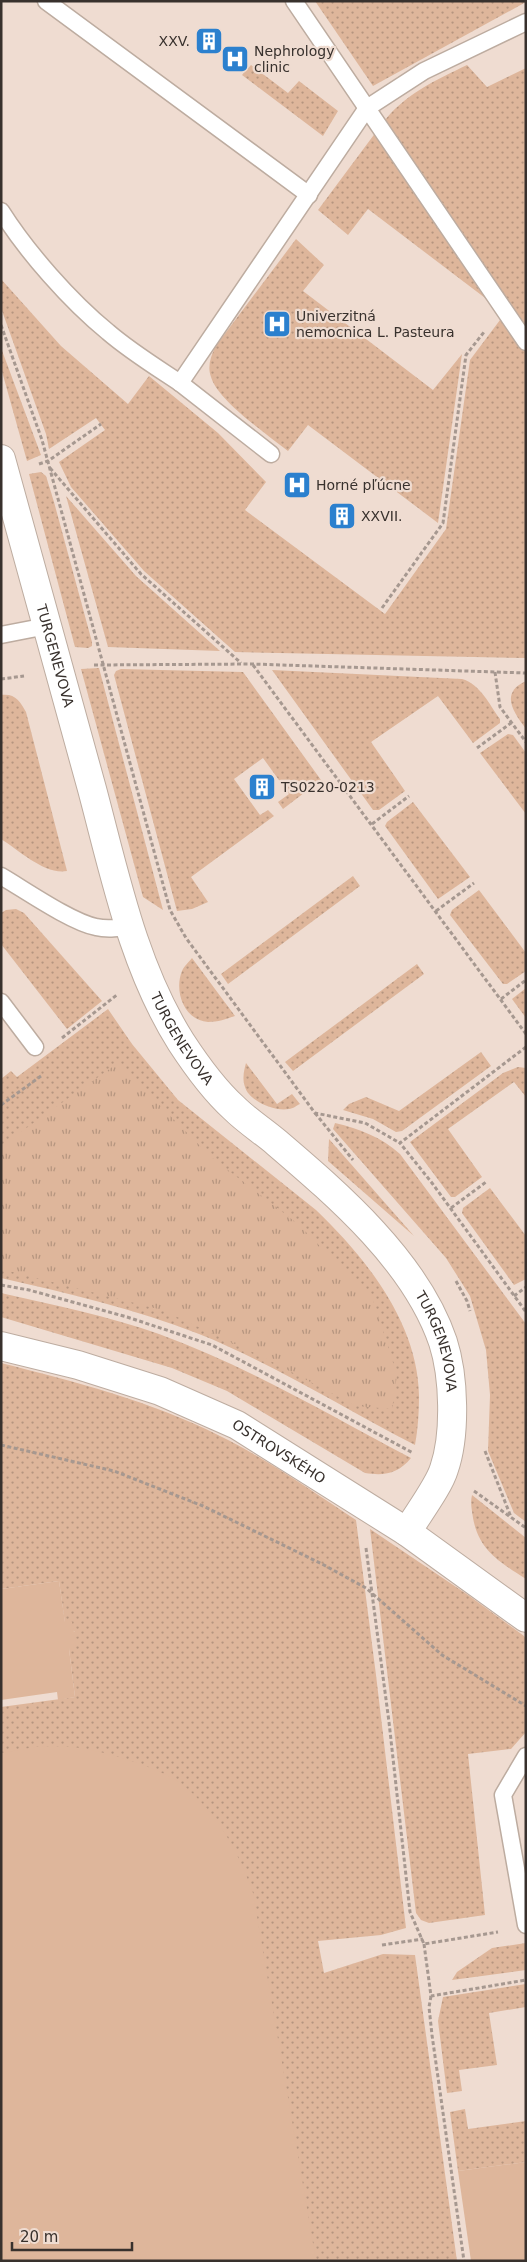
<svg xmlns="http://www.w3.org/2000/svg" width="527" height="2262" viewBox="0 0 527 2262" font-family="'DejaVu Sans',sans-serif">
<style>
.grass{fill:url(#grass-dots)}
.park{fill:url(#park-tufts)}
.garden{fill:#deb69b}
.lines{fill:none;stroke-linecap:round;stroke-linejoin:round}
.lane-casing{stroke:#bdaca0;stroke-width:19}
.street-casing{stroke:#bdaca0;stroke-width:30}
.path{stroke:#a69890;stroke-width:3;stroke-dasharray:4 2.5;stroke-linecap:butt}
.lane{stroke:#fff;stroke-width:16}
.street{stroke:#fff;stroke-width:28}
.labels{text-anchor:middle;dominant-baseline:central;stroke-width:4.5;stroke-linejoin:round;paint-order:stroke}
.poi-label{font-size:14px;fill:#38312d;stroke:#efdcd1;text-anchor:start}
.street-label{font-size:14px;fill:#38312d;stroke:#efdcd1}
</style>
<defs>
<pattern id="grass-dots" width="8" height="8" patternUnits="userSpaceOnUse" patternTransform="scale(1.25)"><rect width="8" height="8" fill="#deb69b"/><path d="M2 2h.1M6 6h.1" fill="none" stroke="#b5957f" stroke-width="1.8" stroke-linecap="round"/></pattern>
<pattern id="park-tufts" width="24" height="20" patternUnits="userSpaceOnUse" patternTransform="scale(1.25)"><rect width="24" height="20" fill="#deb69b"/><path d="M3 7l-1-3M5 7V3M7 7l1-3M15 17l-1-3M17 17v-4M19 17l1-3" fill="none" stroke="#b5957f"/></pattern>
</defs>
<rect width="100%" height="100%" fill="#efdcd1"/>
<g class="grass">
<path d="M315,1H526V2L373,86Z"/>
<path d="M251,65L288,93L299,81L338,111L323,136L242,75Z"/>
<path d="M467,65L487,87L526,68V334L382,124C403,95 436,80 467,65Z"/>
<path d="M376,132L497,307L368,209L348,235L318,210Z"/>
<path d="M296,239L324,265L303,291L433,390L462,354L438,523L308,425L288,451C268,435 218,401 211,377C207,366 211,357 215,347Z"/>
<path d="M1,279L61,346L128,404L149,376L218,433L266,482L245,510L385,614L446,529L470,360L503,316L526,351V658L235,652L144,571L71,487L59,462L105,430L96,418L49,449L46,434L1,308Z"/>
<path d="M1,348L41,455L27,461L1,368Z"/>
<path d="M41,472L46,476L54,502L92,642V646L88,648L75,647L29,474Z"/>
<path d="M66,496L136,576L220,651L108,647Z"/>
<path d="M99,668L163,910L143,897L81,669Z"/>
<path d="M121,669L243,672L321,780L283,809L278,802L289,794L263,758L234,779L260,815L268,810L274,816L191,877L208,902L192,909L177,911L114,675L116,671Z"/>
<path d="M272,670L462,679C480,684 489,704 500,719V723L473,743L438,696L371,742L405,791L379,810H373Z"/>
<path d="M526,681V729C514,713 499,693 526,681Z"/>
<path d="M1,695C15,693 20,701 26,712L67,871C45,875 20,851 1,839Z"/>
<path d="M508,734L513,735L526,753V814L480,753Z"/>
<path d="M413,802L470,877L438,899L385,826L387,822Z"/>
<path d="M353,876L360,886L228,984L221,974Z"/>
<path d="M479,890L526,953V971L507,984H503L450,915L452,910Z"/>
<path d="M16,909L24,913L102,1001L67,1029L1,944V913L6,910Z"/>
<path d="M192,958L235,1016C226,1019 218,1022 208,1022C183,1020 174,990 182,971C184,966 189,962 192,958Z"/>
<path d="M417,964L424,974L293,1071L285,1062Z"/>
<path d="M526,988V1018L512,999Z"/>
<path d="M108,1009L132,1044L178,1100L316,1210C366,1258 418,1323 419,1396C419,1412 418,1429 415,1445C345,1409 272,1363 199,1334C135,1309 67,1293 1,1278V1079L11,1071L17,1077Z"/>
<path d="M481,1052L491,1066L402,1131L396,1132L373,1119L343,1110L349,1104L366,1097L399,1111Z"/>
<path d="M246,1063L277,1104L292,1094L300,1104C297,1105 293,1109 289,1109C275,1112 249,1101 245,1087C242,1079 244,1070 246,1063Z"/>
<path d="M518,1067L526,1068V1097L514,1082L448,1129L482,1177L455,1197H451L410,1142L503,1073Z"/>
<path d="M335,1123C360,1129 381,1137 400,1154L526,1324V1522L514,1513L488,1451L490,1395L486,1350L470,1296L446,1258L333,1129Z"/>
<path d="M329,1139L414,1236L328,1161Z"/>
<path d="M490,1188L526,1236V1279L514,1285L462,1213L463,1208Z"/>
<path d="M1,1293C54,1305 108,1316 159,1334C247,1366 329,1415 411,1458C398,1474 384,1476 365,1473L227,1391L172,1368L1,1317Z"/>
<path d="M1,1363C76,1382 151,1401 220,1436C267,1459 312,1491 356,1520L376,1675L406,1928L381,1935L318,1941L324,1973L383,1954L415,1955L457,2261H1V1707L75,1697L69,1649L75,1636H79L65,1623L59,1581L1,1589Z"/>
<path d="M472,1495L526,1538V1579C500,1562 479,1551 473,1518C472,1510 470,1503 472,1495Z"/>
<path d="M370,1529L468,1595L524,1636L526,1639V1732L511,1749L468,1754L485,1915L429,1923L421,1920L416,1913Z"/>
<path d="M526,1943V1970L452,1980L457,1972L492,1948Z"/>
<path d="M526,1984V2007L489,2013L497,2065L459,2070L462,2091L447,2093L438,2021L443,1997Z"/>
<path d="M465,2109L468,2129L526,2121V2162L458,2171L450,2112Z"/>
</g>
<path class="park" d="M118,1063L211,1157L298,1224L373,1300L397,1375L392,1409L356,1406L261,1356L162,1310L1,1269V1146Z"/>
<g class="garden">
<path d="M59,1581L65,1622H72L74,1632H79V1636L75,1637L76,1647L69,1649L75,1697L58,1700L57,1692L1,1700V1589Z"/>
<path d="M41,1746C51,1747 61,1746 71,1747C99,1749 162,1768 183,1785C218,1814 238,1851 253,1893L316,2261H1V1753Z"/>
<path d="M526,2162V2261H471L458,2171Z"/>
</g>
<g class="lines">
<g class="lane-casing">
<g id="lane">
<path d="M46,1L309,195"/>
<path d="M294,1L526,342"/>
<path d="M1,211C27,252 70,301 108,332C130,351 156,367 180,383L367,108L424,71L526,22"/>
<path d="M180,383L271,454"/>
<path d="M1,635L47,626"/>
<path d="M1,876C25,890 71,922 96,927C108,930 120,928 131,926"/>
<path d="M1,1002L35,1047"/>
<path d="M526,1756L503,1795L526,1925"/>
</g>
</g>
<g class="street-casing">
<g id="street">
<path id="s1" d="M1,459C31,569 62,679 92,789C115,875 133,966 181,1042C196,1065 213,1089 234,1108C247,1121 263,1131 277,1143C339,1196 416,1262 443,1342C454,1376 456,1434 444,1469C439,1486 417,1515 407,1532"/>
<path id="s2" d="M1,1346L78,1365L160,1391L237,1425L407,1532L526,1618"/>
</g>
</g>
<g class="path">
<path d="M1,325L42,440L170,910L186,938L315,1113L365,1123L400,1143"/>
<path d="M39,464L48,461L101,424"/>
<path d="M50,468L141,574L241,663"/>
<path d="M382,608L443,523L466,355L484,332"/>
<path d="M94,665L252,664L526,673"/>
<path d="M253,665L526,1034"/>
<path d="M495,672L500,707L526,742"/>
<path d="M1,679L24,676"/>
<path d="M477,748L511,723"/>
<path d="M372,824L409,796"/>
<path d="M436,911L474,883"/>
<path d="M501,999L526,980"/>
<path d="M62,1038L118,994"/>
<path d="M526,1047L400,1143L432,1183L526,1312"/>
<path d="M1,1105L41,1076"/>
<path d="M315,1113L353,1160"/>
<path d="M451,1208L486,1182"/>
<path d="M456,1281L467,1301L470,1311"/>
<path d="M1,1285L29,1290L127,1317L212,1345L413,1453"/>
<path d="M514,1296L526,1287"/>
<path d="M1,1445L114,1471L203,1506L322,1564L366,1588L442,1655L526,1706"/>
<path d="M485,1451L511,1517"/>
<path d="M474,1491L526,1528"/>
<path d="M366,1548L389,1722L410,1912L424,1944L498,1932"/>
<path d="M424,1944L431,1996L526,1980"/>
<path d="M382,1945L423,1939"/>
<path d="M431,1996L429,2007L432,2035L464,2261"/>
</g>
<use href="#lane" class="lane"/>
<use href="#street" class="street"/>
</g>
<defs>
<g id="building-square" transform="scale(1.4375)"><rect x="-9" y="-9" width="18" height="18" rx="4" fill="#2b80ce" stroke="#efdcd1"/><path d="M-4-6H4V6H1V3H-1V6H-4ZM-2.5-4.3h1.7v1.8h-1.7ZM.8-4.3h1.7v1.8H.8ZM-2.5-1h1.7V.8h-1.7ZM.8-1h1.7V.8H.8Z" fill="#fff"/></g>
<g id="hospital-square" transform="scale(1.4375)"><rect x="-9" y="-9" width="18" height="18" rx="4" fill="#2b80ce" stroke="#efdcd1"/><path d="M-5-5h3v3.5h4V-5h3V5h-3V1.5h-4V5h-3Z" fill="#fff"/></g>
</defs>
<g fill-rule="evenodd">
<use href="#building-square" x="209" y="41"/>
<use href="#hospital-square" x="235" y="59"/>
<use href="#hospital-square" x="277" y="324"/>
<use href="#hospital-square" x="297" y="485"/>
<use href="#building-square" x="342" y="516"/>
<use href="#building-square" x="262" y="787"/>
</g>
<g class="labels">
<g class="poi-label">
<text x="190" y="41" text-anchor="end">XXV.</text>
<text x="254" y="51">Nephrology<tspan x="254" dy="16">clinic</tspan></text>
<text x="296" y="316">Univerzitná<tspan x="296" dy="16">nemocnica L. Pasteura</tspan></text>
<text x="316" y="485">Horné pľúcne</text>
<text x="361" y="516">XXVII.</text>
<text x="281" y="787">TS0220-0213</text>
</g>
<g class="street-label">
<text stroke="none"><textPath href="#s1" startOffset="204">TURGENEVOVA</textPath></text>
<text stroke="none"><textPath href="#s1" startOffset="609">TURGENEVOVA</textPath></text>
<text stroke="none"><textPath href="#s1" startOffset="1012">TURGENEVOVA</textPath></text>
<text stroke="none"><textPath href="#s2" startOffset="299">OSTROVSKÉHO</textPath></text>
</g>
</g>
<rect width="527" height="2262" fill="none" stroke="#38312d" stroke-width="5"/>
<path d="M12 2242v8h120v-8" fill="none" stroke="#38312d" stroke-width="2.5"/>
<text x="20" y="2242" font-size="15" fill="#38312d" stroke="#efdcd1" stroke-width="4" paint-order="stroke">20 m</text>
</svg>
